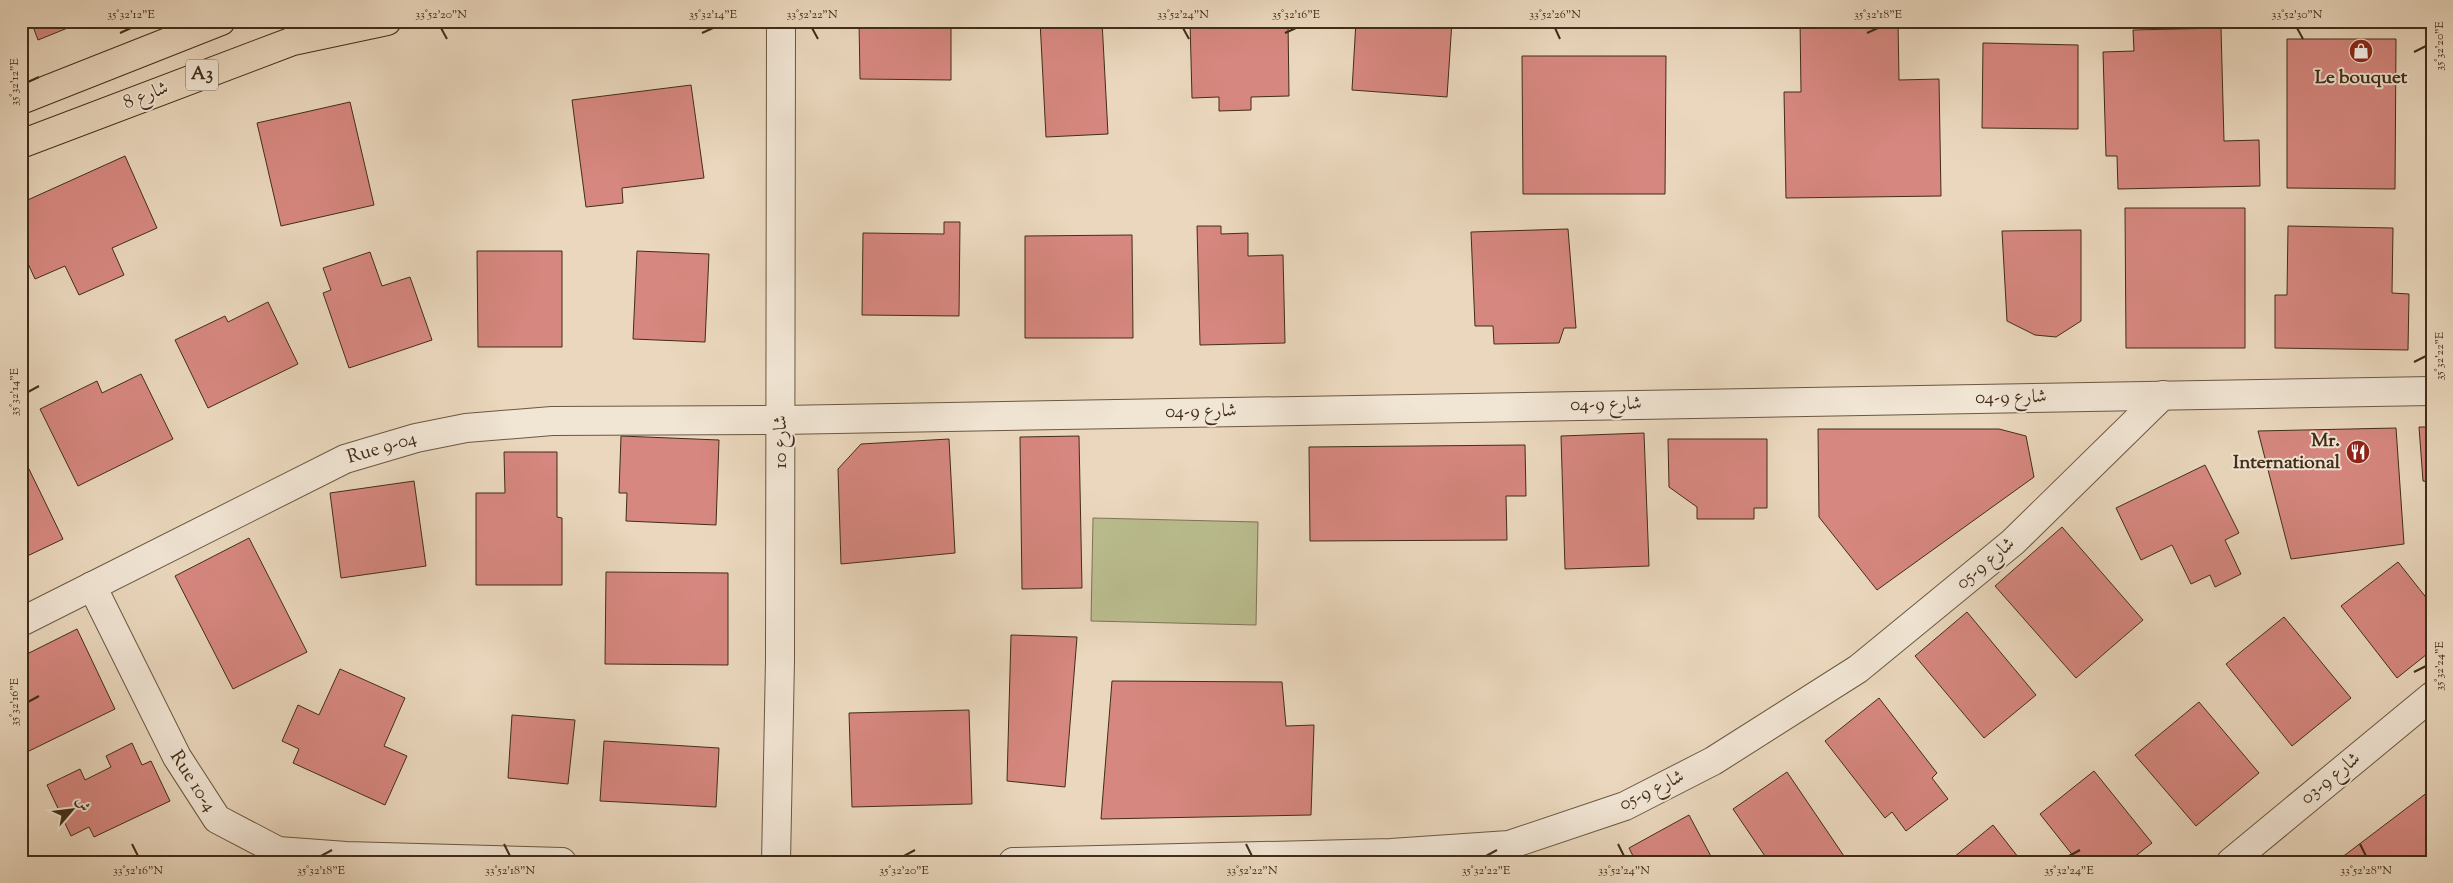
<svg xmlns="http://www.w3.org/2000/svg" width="2453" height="883" viewBox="0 0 2453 883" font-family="'Sorts Mill Goudy',Amiri,serif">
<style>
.green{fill:#babd8f;stroke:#7e7554}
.building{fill:#d6877f;stroke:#412d19}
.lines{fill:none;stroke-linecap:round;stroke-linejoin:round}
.minor-casing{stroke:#6b5842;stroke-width:30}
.highway-casing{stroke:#412d19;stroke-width:30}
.minor{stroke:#f1e5d4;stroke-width:28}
.highway{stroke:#ead7bd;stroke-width:28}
.ticks{fill:none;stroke:#412d19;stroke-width:2}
.labels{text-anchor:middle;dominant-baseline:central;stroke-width:4;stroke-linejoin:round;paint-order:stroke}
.shield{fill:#f1e5d4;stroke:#766451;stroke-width:1}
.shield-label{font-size:18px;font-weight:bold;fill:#412d19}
.poi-label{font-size:19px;font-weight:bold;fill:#412d19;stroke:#f1e5d4}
.street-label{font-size:19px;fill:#412d19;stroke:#f1e5d4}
.neatline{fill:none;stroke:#412d19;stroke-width:2}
.ticks-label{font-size:12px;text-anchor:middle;fill:#412d19}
</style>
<rect width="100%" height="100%" fill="#ead7bd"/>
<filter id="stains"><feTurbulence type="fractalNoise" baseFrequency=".004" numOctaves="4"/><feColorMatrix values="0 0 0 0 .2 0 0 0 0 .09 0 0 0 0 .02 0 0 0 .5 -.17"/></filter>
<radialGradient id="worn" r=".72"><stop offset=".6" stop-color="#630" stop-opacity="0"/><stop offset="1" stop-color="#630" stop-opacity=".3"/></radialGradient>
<path class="green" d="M1093,518L1258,522L1256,625L1091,621Z"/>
<g class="building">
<path d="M31,21H73L75,25L38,40Z"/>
<path d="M859,21H951V80L860,79Z"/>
<path d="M1040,21H1102L1108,134L1046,137Z"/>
<path d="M1190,21H1288L1289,96L1251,97V110L1219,111V97L1192,98Z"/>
<path d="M1356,21H1452L1447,97L1352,90Z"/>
<path d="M1800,21H1898L1899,80L1939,79L1941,196L1786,198L1784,92H1801Z"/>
<path d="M2221,28L2224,141L2259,140L2260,186L2118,189L2117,156H2106L2103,52L2134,51L2133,30Z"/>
<path d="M2287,39H2396L2395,189L2287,188Z"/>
<path d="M1983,43L2078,45V129L1982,128Z"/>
<path d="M1522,56H1666L1665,194H1523Z"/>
<path d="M691,85L704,178L622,188L623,203L586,207L572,100Z"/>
<path d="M350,102L374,205L281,226L257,123Z"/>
<path d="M125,156L157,228L112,248L124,275L79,295L65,266L35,279L21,248V203Z"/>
<path d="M2125,208H2245V348H2126Z"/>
<path d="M944,222H960L959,316L862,315L863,233L944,234Z"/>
<path d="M1197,226H1221V234L1248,233V256L1283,255L1285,343L1200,345Z"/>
<path d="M2288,226L2393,228L2392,293L2409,294L2408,350L2275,348V295H2287Z"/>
<path d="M1568,229L1576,328H1564L1559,343L1494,344L1493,326H1475L1471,232Z"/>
<path d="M2081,230V321L2056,337L2035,335L2007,321L2002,231Z"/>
<path d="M1132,235L1133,338H1025V236Z"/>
<path d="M477,251H562V347H478Z"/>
<path d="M637,251L709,254L705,342L633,339Z"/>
<path d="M370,252L382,286L410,277L432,340L349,368L323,293L331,290L323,268Z"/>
<path d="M268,302L298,364L208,408L175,340L225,316L228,322Z"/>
<path d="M141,374L173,439L78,486L40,409L97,381L102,393Z"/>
<path d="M2419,427H2432V501L2430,482L2423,481Z"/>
<path d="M2396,428L2404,544L2291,559L2258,431Z"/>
<path d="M1818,429H1999L2026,436L2034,477L1877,590L1819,517Z"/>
<path d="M1644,433L1649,566L1565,569L1561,436Z"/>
<path d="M621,436L719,440L716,525L626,521L627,493H619Z"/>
<path d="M1079,436L1082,588L1022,589L1020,437Z"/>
<path d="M949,439L955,553L841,564L838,469L861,444Z"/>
<path d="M1668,439H1767V508H1754V519H1697V507L1669,487Z"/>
<path d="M1525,445L1526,496H1506L1507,540L1310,541L1309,447Z"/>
<path d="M504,452H557V517L562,518V585H476V493H505Z"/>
<path d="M27,465L63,539L21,559V468Z"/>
<path d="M2205,465L2239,533L2225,540L2241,574L2215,587L2210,575L2191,584L2172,545L2141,560L2116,508Z"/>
<path d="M414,481L426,566L341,578L330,493Z"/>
<path d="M2062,527L2143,620L2076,678L1995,586Z"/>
<path d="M249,538L307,652L233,689L175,576Z"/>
<path d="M2398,562L2432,605V650L2397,678L2341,606Z"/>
<path d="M606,572L728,573V665L605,664Z"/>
<path d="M1967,612L2036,695L1984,738L1915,656Z"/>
<path d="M2284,617L2351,698L2292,746L2226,664Z"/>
<path d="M77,629L115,709L25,753L21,746V657Z"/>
<path d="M1011,635L1077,637L1065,787L1007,781Z"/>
<path d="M340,669L405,698L384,746L407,756L385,805L293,763L299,749L282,741L298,705L319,715Z"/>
<path d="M1112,681L1282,682L1286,726L1314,725L1311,815L1101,819Z"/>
<path d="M1879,698L1937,773L1932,778L1948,799L1906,831L1892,812L1885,818L1825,741Z"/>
<path d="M2199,702L2259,773L2196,826L2135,755Z"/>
<path d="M969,710L972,804L852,807L849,713Z"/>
<path d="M512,715L575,720L568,784L508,778Z"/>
<path d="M604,741L719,748L716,807L600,801Z"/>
<path d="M132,743L142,765L151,761L170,801L94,837L89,827L71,836L47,785L80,769L85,780L111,767L106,756Z"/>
<path d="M2094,771L2152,843L2128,862H2078L2040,814Z"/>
<path d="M1787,772L1848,862H1769L1733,809Z"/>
<path d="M2432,789V862H2343L2341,858Z"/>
<path d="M1689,815L1714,862H1636L1629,848Z"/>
<path d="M1993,825L2022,862H1948Z"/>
</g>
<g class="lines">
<g class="minor-casing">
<g id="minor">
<path id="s1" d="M92,586L177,757L217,819L278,851L346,856L562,862"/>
<path id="s2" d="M21,622L345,459L416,438L466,428L552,421L781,420L2432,391"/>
<path d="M776,862L780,660L781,21"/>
<path d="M1013,862L1391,853L1509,845L1625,806L1713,761L1858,669L2013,542L2163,395"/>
<path d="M2231,862L2432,696"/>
</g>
</g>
<g class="highway-casing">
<g id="highway">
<path d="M21,100L221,21"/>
<path d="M21,144L293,41L387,21"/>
</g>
</g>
<use href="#minor" class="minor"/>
<use href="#highway" class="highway"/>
</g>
<path class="ticks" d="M441,28L447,39M812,28L818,39M1183,28L1189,39M1555,28L1560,39M2297,28L2303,39M120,33L131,28M702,33L713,28M1285,33L1296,28M1867,33L1878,28M2414,52L2426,46M28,82L39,77M2414,362L2426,356M28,392L39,386M2414,672L2426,666M28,702L39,696M132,844L138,856M504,844L510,856M1246,844L1252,856M1618,844L1624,856M2360,844L2366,856M321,856L332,850M904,856L915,850M1486,856L1497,850M2069,856L2080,850"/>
<defs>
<g id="shop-disc" transform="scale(1.25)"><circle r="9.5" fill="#8f2418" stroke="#f1e5d4"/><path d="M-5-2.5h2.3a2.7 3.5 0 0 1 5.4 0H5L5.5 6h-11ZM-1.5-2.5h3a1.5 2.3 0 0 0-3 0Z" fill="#fff"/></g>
<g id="restaurant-disc" transform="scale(1.25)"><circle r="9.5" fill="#8f2418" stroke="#f1e5d4"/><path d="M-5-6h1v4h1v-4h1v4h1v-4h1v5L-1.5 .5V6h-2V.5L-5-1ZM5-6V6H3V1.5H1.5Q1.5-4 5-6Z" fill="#fff"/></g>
</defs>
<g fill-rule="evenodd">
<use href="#shop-disc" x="2361" y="51"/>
<use href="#restaurant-disc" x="2358" y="452"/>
</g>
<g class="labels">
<rect class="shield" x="186" y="59.5" width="32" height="31" rx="4"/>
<g class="shield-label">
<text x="202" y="75">A3</text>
</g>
<g class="poi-label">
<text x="2361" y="78">Le bouquet</text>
<text x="2340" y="441" text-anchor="end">Mr.<tspan x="2340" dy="22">International</tspan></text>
</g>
<g class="street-label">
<text transform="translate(146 96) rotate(-21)">شارع 8</text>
<text transform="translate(2011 398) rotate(-1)">شارع 9-04</text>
<text transform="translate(1606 405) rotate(-1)">شارع 9-04</text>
<text transform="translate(1201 412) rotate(-1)">شارع 9-04</text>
<text transform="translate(781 442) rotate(-90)">شارع 10</text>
<text stroke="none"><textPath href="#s2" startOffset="401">Rue 9-04</textPath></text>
<text transform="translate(1986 564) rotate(-40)">شارع 9-05</text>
<text transform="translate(2331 779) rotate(-39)">شارع 9-03</text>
<text stroke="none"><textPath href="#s1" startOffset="220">Rue 10-4</textPath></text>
<text transform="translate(1652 791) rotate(-26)">شارع 9-05</text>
</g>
</g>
<rect width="2453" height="883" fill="none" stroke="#ead7bd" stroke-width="55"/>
<g transform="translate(72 810) rotate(62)" stroke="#f1e5d4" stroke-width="4" paint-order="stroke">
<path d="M0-4L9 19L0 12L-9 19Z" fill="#412d19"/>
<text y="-8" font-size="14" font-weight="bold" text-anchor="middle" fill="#412d19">ش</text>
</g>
<rect x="28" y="28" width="2398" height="828" class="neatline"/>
<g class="ticks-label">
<text x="131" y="18">35°32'12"E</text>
<text x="441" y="18">33°52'20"N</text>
<text x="713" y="18">35°32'14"E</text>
<text x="812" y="18">33°52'22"N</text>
<text x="1183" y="18">33°52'24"N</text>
<text x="1296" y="18">35°32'16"E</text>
<text x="1555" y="18">33°52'26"N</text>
<text x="1878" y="18">35°32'18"E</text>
<text x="2297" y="18">33°52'30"N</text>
<text transform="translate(2439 46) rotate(-90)" y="4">35°32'20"E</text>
<text transform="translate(14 82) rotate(-90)" y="4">35°32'12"E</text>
<text transform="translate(2439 356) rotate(-90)" y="4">35°32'22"E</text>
<text transform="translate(14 392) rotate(-90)" y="4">35°32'14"E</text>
<text transform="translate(2439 666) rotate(-90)" y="4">35°32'24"E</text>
<text transform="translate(14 702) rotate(-90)" y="4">35°32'16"E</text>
<text x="138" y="874">33°52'16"N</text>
<text x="321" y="874">35°32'18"E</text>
<text x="510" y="874">33°52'18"N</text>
<text x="904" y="874">35°32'20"E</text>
<text x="1252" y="874">33°52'22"N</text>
<text x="1486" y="874">35°32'22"E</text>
<text x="1624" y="874">33°52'24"N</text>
<text x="2069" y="874">35°32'24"E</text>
<text x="2366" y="874">33°52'28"N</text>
</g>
<rect width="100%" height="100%" filter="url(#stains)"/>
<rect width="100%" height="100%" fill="url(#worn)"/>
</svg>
